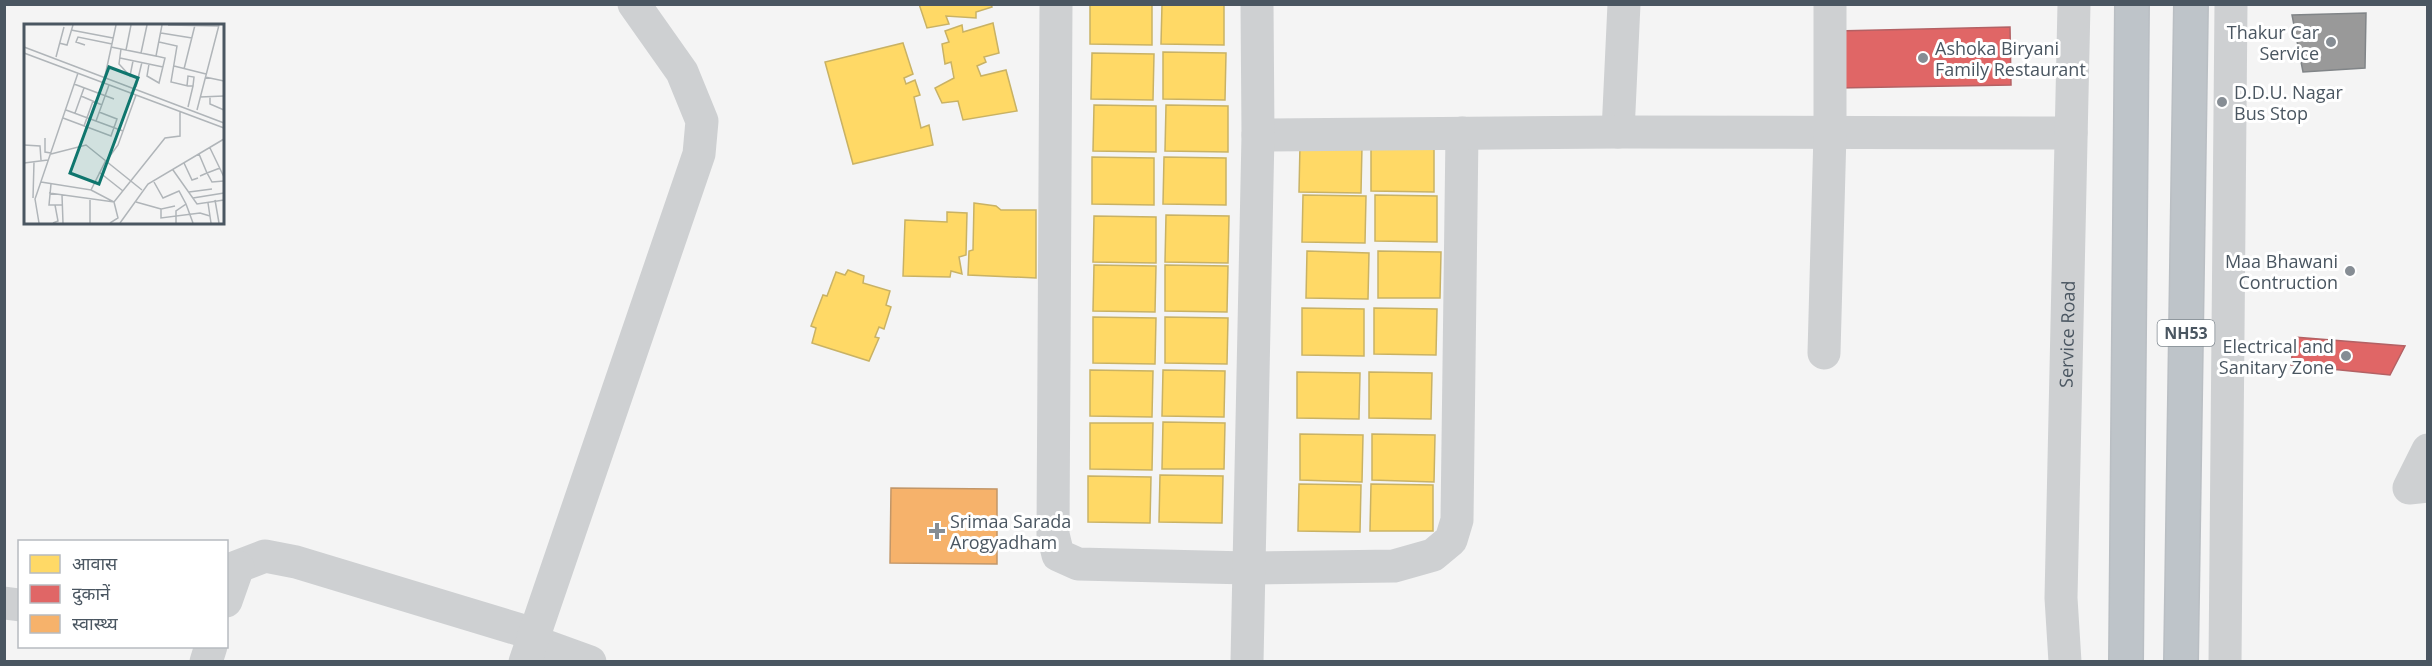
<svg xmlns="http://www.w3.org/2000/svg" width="2432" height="666" viewBox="0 0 2432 666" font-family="'Open Sans','Noto Sans Devanagari',sans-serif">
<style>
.homes{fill:#ffd966;stroke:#c9b264;stroke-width:1.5}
.shops{fill:#e06666;stroke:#b36164;stroke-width:1.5}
.health{fill:#f6b26b;stroke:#c29668;stroke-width:1.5}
.industry{fill:#999;stroke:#818588;stroke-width:1.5}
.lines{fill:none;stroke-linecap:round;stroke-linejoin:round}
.highway-casing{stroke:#b9bec3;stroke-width:36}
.minor{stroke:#ced0d2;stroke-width:33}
.highway{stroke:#bec4c9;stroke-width:33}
.poi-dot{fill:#868d94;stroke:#fff;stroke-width:2}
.labels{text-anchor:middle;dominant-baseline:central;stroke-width:6;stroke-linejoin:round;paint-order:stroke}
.shield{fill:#fff;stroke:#808990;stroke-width:1.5}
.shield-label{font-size:16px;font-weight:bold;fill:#4a5661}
.poi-label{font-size:18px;fill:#4a5661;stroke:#fff;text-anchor:end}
.street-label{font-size:18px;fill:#4a5661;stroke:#fff}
.inset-road{fill:none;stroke:#b0b5b9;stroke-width:1.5}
.view{fill:#0f766e;fill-opacity:0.15;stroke:#0f766e;stroke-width:3}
.inset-edge{fill:none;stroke:#4a5661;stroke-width:3}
</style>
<rect width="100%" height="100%" fill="#f4f4f4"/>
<g class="homes">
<path d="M919,4H991L992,7L976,12V18L946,16L949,24L927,28Z"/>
<path d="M1090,4H1152V45L1090,44Z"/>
<path d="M1162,4H1224V45L1161,44Z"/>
<path d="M993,23L999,53L984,57L986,62L977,66L981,76L1006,70L1017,111L963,120L958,101L942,103L935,88L954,78L951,62L945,64L942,44L949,42L945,31L962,25L963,32Z"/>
<path d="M903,43L913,74L904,78L906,84L915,80L920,95L914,97L921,128L929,125L933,145L853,164L825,62Z"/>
<path d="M1163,52L1226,53L1225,100L1163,99Z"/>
<path d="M1092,53L1154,54L1153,100L1091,99Z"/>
<path d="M1094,105L1156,106V152L1093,151Z"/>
<path d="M1166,105L1228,106V152L1165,151Z"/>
<path d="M1300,145L1362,146L1361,193L1299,192Z"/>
<path d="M1371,145L1434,146V192L1371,191Z"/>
<path d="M1092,157L1154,158V205L1092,204Z"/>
<path d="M1164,157L1226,158V205L1163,204Z"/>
<path d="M1303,195L1366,196L1365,243L1302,242Z"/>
<path d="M1375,195L1437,196V242L1375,241Z"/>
<path d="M974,203L996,206L1001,210H1036V278L968,275L969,251L973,250Z"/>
<path d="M947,212L967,213L966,255L959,257L962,274L951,271L950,277L903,276L905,220L947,222Z"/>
<path d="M1166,215L1229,216L1228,263L1165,262Z"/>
<path d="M1094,216L1156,217V263L1093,262Z"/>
<path d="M1307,251L1369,253L1368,299L1306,298Z"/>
<path d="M1378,251L1441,252L1440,298H1378Z"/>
<path d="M1094,265L1156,266L1155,312L1093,311Z"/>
<path d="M1165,265L1228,266L1227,312L1165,311Z"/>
<path d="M848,270L864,276L863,283L890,291L886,305L891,307L884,329L879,327L875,337L879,338L869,361L812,343L816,328L811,326L823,295L827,296L836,272L845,275Z"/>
<path d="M1302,308L1364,309V356L1302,355Z"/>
<path d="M1374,308L1437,309L1436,355L1374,354Z"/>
<path d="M1093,317L1156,318L1155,364L1093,363Z"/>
<path d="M1165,317L1228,318L1227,364L1165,363Z"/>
<path d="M1090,370L1153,371L1152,417L1090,416Z"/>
<path d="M1163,370L1225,371L1224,417L1162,416Z"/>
<path d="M1297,372L1360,373L1359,419L1297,418Z"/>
<path d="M1369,372L1432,373L1431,419L1369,418Z"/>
<path d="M1163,422L1225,423L1224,469H1162Z"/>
<path d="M1090,423H1153L1152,470L1090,469Z"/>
<path d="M1300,434L1363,435L1362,482L1300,480Z"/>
<path d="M1372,434L1435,435L1434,482L1372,480Z"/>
<path d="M1160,475L1223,476L1222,523L1159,522Z"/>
<path d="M1088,476L1151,477L1150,523L1088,522Z"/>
<path d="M1299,484L1361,485L1360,532L1298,531Z"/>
<path d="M1371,484L1433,485V531H1370Z"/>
</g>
<g class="shops">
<path d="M2010,27L2011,85L1837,88L1836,31Z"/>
<path d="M2294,337L2405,346L2390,375L2291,365Z"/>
</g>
<path class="health" d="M891,488L997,489V564L890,563Z"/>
<path class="industry" d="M2366,13L2365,68L2303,72L2292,15Z"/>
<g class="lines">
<g class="highway-casing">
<g id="highway">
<path d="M2126,662L2132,4"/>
<path d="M2181,662L2191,4"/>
</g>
</g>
<g class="minor">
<path d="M1056,4L1053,534L1058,555L1078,564L1248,568L1394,566L1433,555L1451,540L1457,520L1462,133"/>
<path d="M1618,132L1624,4"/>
<path d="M1258,135L1618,132L2071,133"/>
<path d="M1824,353L1830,133V4"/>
<path d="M2428,450L2409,488L2428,486"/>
<path d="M226,571L265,556L296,562L534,634"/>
<path d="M226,601L238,567"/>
<path d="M4,603L20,605"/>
<path d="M532,641L590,662"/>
<path d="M206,662L211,646"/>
<path d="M525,662L699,154L702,121L682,72L634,4"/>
<path d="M1247,662L1258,135L1257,4"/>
<path id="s1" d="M2065,662L2061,598L2074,4"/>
<path d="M2225,662L2231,4"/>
</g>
<use href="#highway" class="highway"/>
</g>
<g class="poi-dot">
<circle cx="2331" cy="42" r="6"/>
<circle cx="1923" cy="58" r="6"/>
<circle cx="2222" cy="102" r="6"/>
<circle cx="2350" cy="271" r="6"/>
<circle cx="2346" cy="356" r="6"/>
<path d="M934 522h6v6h6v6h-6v6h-6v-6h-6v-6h6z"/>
</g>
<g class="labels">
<rect class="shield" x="2157.5" y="320" width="57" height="26" rx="4.5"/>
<g class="shield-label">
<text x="2186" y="333">NH53</text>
</g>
<g class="poi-label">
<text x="2319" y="32">Thakur Car<tspan x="2319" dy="21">Service</tspan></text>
<text x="1935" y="48" text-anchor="start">Ashoka Biryani<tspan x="1935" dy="21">Family Restaurant</tspan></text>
<text x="2234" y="92" text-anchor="start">D.D.U. Nagar<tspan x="2234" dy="21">Bus Stop</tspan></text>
<text x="2338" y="261">Maa Bhawani<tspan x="2338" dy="21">Contruction</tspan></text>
<text x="2334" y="346">Electrical and<tspan x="2334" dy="21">Sanitary Zone</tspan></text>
<text x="950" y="521" text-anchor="start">Srimaa Sarada<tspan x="950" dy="21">Arogyadham</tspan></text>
</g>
<g class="street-label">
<text stroke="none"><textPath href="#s1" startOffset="328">Service Road</textPath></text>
</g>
</g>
<g transform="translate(24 24)">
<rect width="200" height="200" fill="#f4f4f4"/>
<path class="inset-road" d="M144,1L195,2M47,6L89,14M137,9L168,14M135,18L153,22L147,58L164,62H169L170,53L164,52L163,62M35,19L43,21L49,1M61,21L52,18L54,13L88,20M0,23L200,99M87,23L132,32L138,1M97,25L95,40L106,52L109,37M102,26L107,1M0,29L200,104M117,29L123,1M32,33L40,3M96,34L139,43M125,40L123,52L135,59L141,34L132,32M150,42L182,50M160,45L171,1M81,52L92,1M181,53L200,57M50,60L90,75M112,63L118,38M57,72L78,81M176,73L200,72M186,73V80L200,86M164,83L169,62M42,86L99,107M173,86L195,1M51,89L60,64M39,94L87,112L93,95L75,88M72,97L85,61M60,102L69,77M21,114V128L27,129M0,121L16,122L17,136M186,124L200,153M27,130L62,121L118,166M175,130L183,149L196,144M83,136L94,121L112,71M0,139L24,136M160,139L168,156L174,154M149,146L173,180L200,176M75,148L99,167M176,152L183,149L188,158L200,157M17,158L67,166L82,136M130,158L139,174L155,167L162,180L152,187V199M27,160L25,181H39M67,166L90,178L94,194L86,199M165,168L188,165M25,169L90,178L141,114L156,112V87M38,171L39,199M9,174L10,138M169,174L200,169M191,176L195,199M112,178L137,185M184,179L187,199M162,180L169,199M151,182L137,185V194L176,189L186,192M15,199L11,175L54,49M29,199L34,197L31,181M66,199V176M96,199L124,160L200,115"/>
<path class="view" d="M85,43L114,54L75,160L46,149Z"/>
<rect width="200" height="200" class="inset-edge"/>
</g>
<rect width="2432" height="666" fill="none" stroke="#4a5661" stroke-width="12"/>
<rect x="18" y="540" width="210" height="108" fill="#ffffff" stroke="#b7bbc0" stroke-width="1.5"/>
<rect x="30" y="555" width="30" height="18" fill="#ffd966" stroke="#b7bbc0" stroke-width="1.5"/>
<text x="72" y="570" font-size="18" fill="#4a5661">आवास</text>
<rect x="30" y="585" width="30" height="18" fill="#e06666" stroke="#b7bbc0" stroke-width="1.5"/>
<text x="72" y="600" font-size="18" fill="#4a5661">दुकानें</text>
<rect x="30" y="615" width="30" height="18" fill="#f6b26b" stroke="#b7bbc0" stroke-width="1.5"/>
<text x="72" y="630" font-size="18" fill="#4a5661">स्वास्थ्य</text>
</svg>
